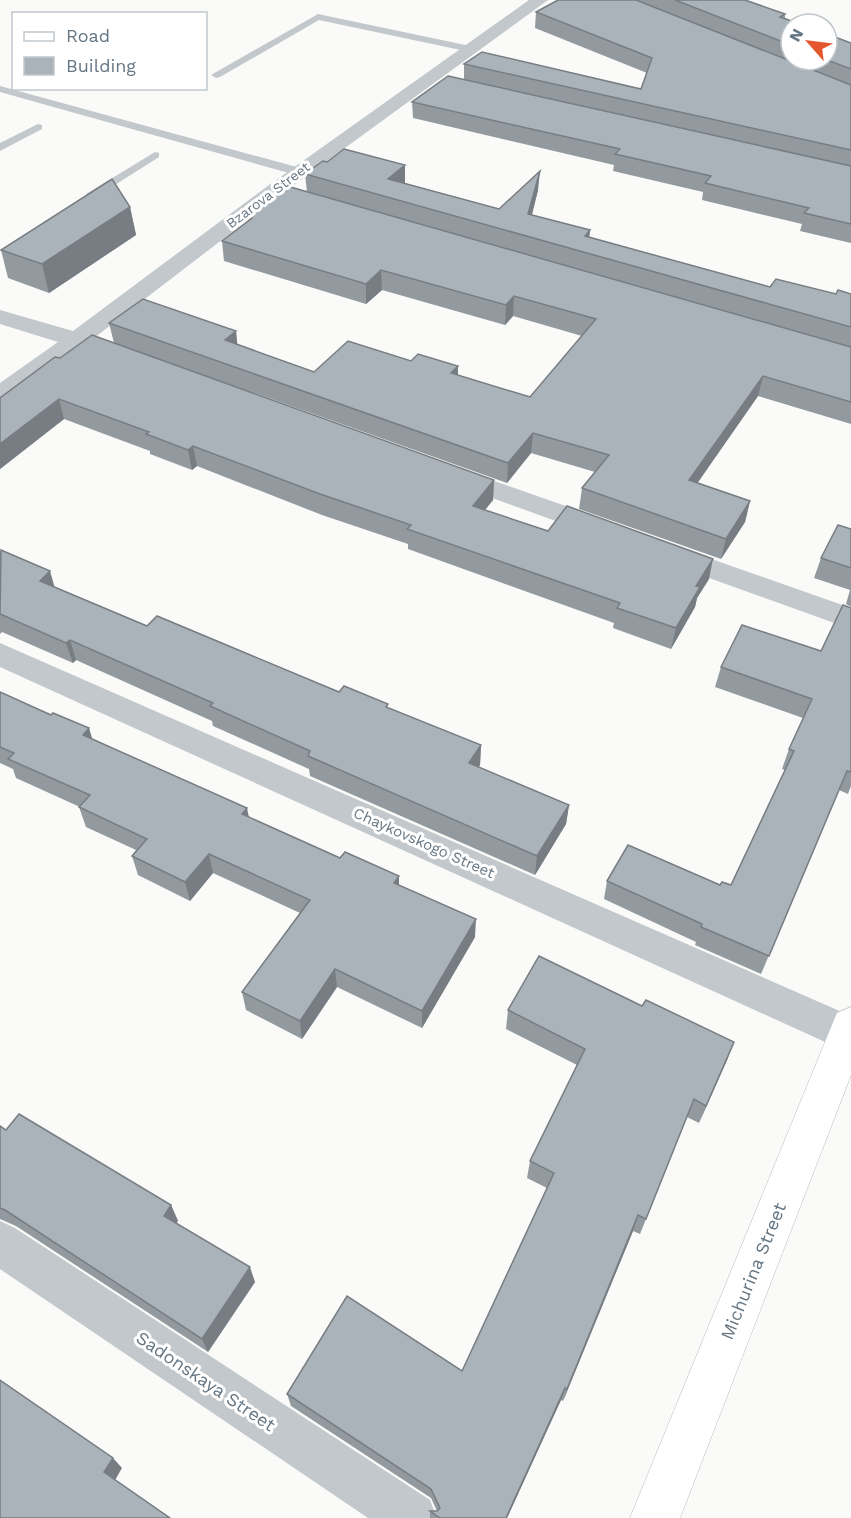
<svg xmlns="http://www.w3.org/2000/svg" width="851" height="1518" viewBox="0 0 851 1518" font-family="'Work Sans',sans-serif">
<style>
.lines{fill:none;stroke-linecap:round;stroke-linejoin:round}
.secondary-casing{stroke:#b3babf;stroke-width:1}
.lane{fill:#c3c8cc;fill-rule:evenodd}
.street{fill:#c3c8cc;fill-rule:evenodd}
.secondary{fill:#fff;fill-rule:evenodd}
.wall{fill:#929a9f}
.shaded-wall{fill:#777d82}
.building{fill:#aab3b9;stroke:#777d82;stroke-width:1.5}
.labels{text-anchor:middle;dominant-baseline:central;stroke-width:6;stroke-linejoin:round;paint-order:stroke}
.far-street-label{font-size:14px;fill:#657683;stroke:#fff}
.street-label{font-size:15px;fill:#657683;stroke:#fff}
.near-street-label{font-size:18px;fill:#657683;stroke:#fff}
</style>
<rect width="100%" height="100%" fill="#fafaf8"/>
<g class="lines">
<g class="secondary-casing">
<path id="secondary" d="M851,1007V1075L680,1518H630L832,1025L837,1013Z"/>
</g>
<g class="lane">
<path d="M318,14L470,46L475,49L470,52L319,20L220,77L216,78L211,75Z"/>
<path d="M0,86L304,169L306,172L300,176L296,175L0,92Z"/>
<path d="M38,124L42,125V129L0,151V143Z"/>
<path d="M155,152L159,153V157L96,197L92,198L86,194Z"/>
</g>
<g class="street">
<path d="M529,0H548L279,196L94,338L134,350L137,355L134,360L125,362L80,349L9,399L0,401V383L58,342L0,324V310L73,331L265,188Z"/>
<path d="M452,466L614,523L618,529L614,535L604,538L594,535L443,480L439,474L443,468Z"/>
<path d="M669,544L851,608V629L659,560L655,553L659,546Z"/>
<path d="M0,643L851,1016V1050L834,1046L0,667Z"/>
<path d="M0,1221L15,1228L430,1500L437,1518H368L0,1269Z"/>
</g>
<use href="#secondary" class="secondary"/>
</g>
<g class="wall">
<path d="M558,0H748L747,1L785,14V18L791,24V60H827L851,43V243L800,231L802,224L702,200L703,192L613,171L614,165L413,118L412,102L464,80V64L641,89L647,73L535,28L536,12Z"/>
<path d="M327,162L405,165V183L499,209L538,190L532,215L590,230L589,237L770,287L836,294H851V424L758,396L697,483L750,501L745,522L721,559L579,509L582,488L595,472L531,453L507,483L114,343L109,323L236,331L237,345L314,372L411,361L458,366V375L530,397L582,336L513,316L505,325L382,290L366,304L224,261L222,241L248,221V217L307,192L305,174Z"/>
<path d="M130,207L136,235L49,293L8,278L1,250Z"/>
<path d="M55,357L494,480L493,500L485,510L548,531L709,579L697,598L695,607L671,649L613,628L614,623L408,549V544L322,515L197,466L192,470L150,454V451L64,419L0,469V398Z"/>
<path d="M851,529V607L846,604L850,590L814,578L821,558Z"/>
<path d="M0,551L55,587L147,626L339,692L388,708L481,745L480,765L478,767L569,805L566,824L535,875L310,776L309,769L213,726L212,721L76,660L73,663L2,632L0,634Z"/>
<path d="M851,608V786L848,794L839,790L761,974L695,945L696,942L604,899L607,881L731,885L785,770L782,769L789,749L803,718L715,687L721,667L821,651Z"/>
<path d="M0,692L249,817L399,885L475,937L422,1028L337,987L302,1039L246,1010L242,992L300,913L213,873L190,901L138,875L132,856L136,850L86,827L79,807H80L16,778L13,769L0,763Z"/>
<path d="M642,1006L734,1042L727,1060L699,1123L687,1117L640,1234L633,1231L563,1401L561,1400L507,1518H430V1511H437L431,1498L291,1406L287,1394L462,1371L547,1188L527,1178L530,1161L577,1065L506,1029L508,1010Z"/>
<path d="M0,1126L6,1130L171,1205L178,1221L176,1223L255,1282L208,1352L16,1226L0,1219Z"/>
</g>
<g class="shaded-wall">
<path d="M405,165V184L388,179Z"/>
<path d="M540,171L538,190L527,233L528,214Z"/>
<path d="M130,207L136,235L49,293L42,264Z"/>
<path d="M590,230L588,249L585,236Z"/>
<path d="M381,270L382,290L366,304V284Z"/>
<path d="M514,296L513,316L505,325L506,305Z"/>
<path d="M236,331L238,351L225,340Z"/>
<path d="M458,366V386L451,373Z"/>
<path d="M763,376L758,396L685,501L689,480Z"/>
<path d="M59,399L64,419L0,469V444Z"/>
<path d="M533,433L531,453L507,483L508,463Z"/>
<path d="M193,446L197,466L192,470L188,450Z"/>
<path d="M494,480L493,500L472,526L473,506Z"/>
<path d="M750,501L745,522L721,559L726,539Z"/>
<path d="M713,559L709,579L697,598L695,607L671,649L676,628L696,586Z"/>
<path d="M50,571L56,592L40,581Z"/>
<path d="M70,640L76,660L73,663L66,643Z"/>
<path d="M89,728L95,748L83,735Z"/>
<path d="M481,745L480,765L468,783L469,763Z"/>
<path d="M569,805L566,824L535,875L537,856Z"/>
<path d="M247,808L251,827L242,814Z"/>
<path d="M209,854L213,873L190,901L185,882Z"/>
<path d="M399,876V895L394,883Z"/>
<path d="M476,919L475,937L422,1028V1011Z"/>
<path d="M335,969L337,987L302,1039L300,1021Z"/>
<path d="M734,1042L727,1060L699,1123L706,1106Z"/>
<path d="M171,1205L178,1221L170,1231L164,1216Z"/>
<path d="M638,1215L633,1231L563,1401L567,1389Z"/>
<path d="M250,1267L255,1282L208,1352L202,1339Z"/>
<path d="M565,1388L561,1400L507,1518H506Z"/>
<path d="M113,1458L122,1468L114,1482L104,1472Z"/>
</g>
<g class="building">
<path d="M558,0H636L851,85V150L464,64L482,52L641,89L652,58L536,12Z"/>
<path d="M675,0H745L785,14L780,17L800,24H791V45Z"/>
<path d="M827,34L851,43V69L827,60Z"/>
<path d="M448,76L851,166V224L804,213L809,208L705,183L711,176L615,154L620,149L412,102Z"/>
<path d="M344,149L405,165L388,179L499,209L540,171L528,214L590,230L585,236L770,287L776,279L836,294L838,290L851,294V327L305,174L323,161L327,162Z"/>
<path d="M112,179L130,207L42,264L1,250Z"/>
<path d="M287,186L851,347V402L763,376L689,480L750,501L726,539L582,488L609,455L533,433L508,463L109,323L143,299L236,331L225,340L314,372L348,341L411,361L418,354L458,366L451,373L530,397L596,319L514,296L506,305L381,270L366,284L222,241L252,218L248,217Z"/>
<path d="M92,335L494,480L473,506L548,531L567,506L713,559L696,586L700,587L676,628L617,608L620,603L407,529L411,525L320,494L193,446L188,450L146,434L149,432L59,399L0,444V398L55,357L60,358Z"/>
<path d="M838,525L851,529V568L821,558Z"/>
<path d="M1,550L50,571L40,581L147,626L157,616L339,692L344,686L388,704L386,707L481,745L469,763L569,805L537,856L308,756L310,751L210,706L213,703L70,640L66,643L0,614Z"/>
<path d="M843,605L851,608V772L847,771L769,956L701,927L702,924L607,881L628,845L720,885L722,882L731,885L794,751L789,749L812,699L721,667L742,625L821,651Z"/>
<path d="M0,692L51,715L53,713L89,728L83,735L247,808L242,814L340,858L345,852L399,876L394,883L476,919L422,1011L335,969L300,1021L242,992L310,900L209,854L185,882L132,856L147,839L79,807L90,795L8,759L14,753L0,747Z"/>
<path d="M539,956L642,1006L646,1000L734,1042L706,1106L694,1099L646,1219L638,1215L567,1389L565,1388L506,1518H440L430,1511H437L440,1508L431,1489L287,1394L347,1296L462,1371L554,1173L530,1161L585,1049L508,1010Z"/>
<path d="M19,1114L171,1205L164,1216L250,1267L202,1339L5,1210L0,1208V1126L6,1130Z"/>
<path d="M0,1380L113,1458L104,1472L170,1518H0Z"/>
</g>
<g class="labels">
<g class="far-street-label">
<text transform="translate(268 195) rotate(-37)">Bzarova Street</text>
</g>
<g class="street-label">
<text transform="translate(424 843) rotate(24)">Chaykovskogo Street</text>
</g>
<g class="near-street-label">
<text transform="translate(753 1271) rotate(-68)">Michurina Street</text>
<text transform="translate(206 1381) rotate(34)">Sadonskaya Street</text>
</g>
</g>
<rect x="12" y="12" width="195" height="78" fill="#ffffff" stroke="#c1c8cd" stroke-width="1.5"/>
<rect x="24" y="32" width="30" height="9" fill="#ffffff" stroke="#c1c8cd" stroke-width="1.5"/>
<text x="66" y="42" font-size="18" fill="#657683">Road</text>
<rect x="24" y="57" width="30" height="18" fill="#aab3b9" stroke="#c1c8cd" stroke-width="1.5"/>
<text x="66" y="72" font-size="18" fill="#657683">Building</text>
<g transform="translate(809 42) rotate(298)"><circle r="28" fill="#ffffff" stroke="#c1c8cd" stroke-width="1.5"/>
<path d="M0-4.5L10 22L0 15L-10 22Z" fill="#e4572e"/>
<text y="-9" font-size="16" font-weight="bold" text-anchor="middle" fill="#657683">N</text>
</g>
</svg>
